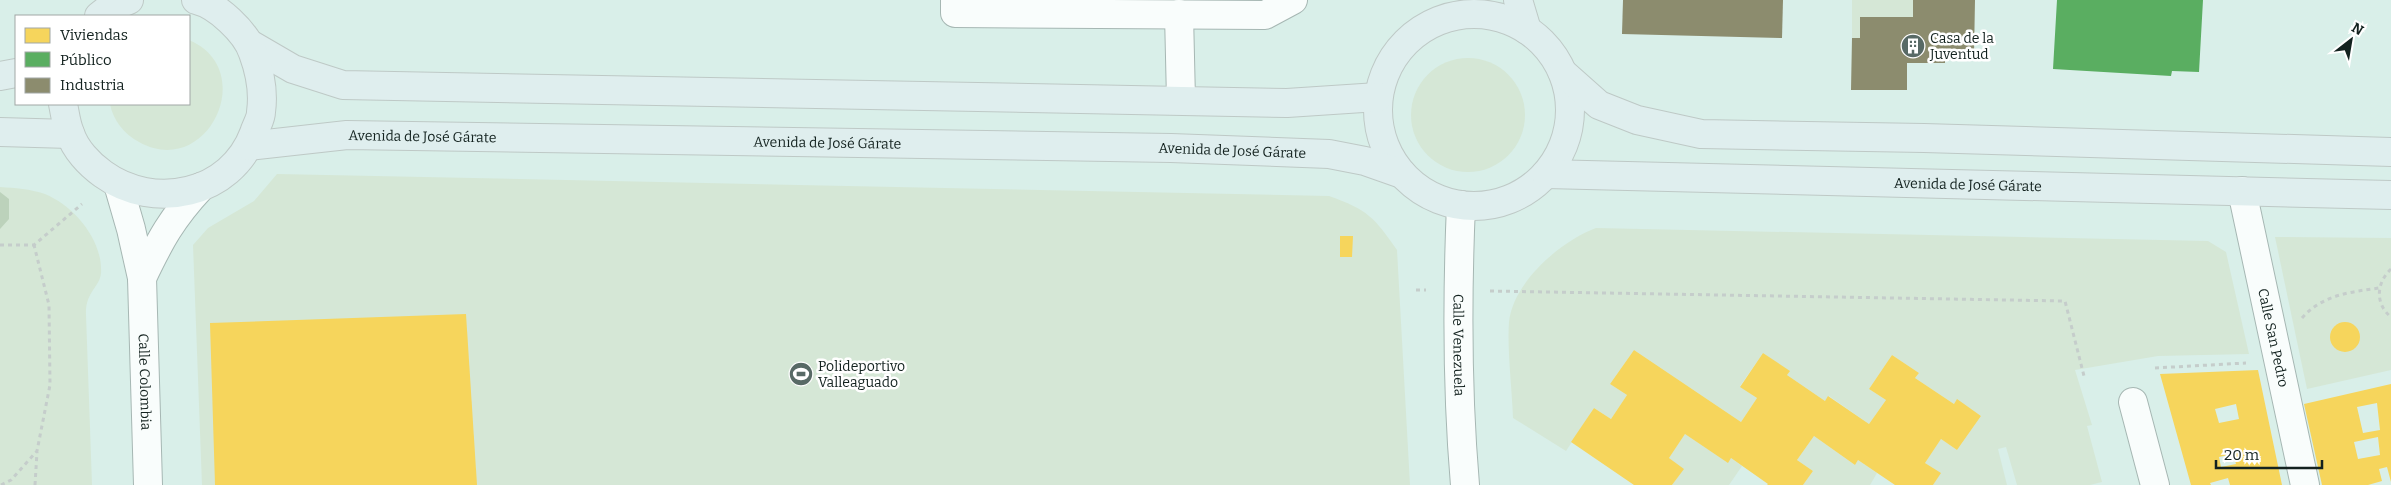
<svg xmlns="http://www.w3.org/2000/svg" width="2391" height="485" viewBox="0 0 2391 485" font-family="Bitter,serif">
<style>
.green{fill:#d5e7d6}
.forest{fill:#bcd2bb}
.homes{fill:#f6d55c;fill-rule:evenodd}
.public{fill:#5aae61}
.industry{fill:#8c8c6e}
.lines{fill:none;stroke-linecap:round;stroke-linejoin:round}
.minor-casing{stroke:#a6b7b3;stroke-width:30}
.major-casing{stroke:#bec9c6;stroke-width:30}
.path{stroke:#c5cdcb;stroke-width:3;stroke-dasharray:4 4;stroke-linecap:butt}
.minor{stroke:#f9fdfc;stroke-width:28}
.major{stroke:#dfeeee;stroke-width:28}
.labels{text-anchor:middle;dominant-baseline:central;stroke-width:5;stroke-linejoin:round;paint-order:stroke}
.poi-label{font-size:14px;fill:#13221f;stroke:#fff;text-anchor:start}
.street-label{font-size:14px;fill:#13221f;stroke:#fff}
</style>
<rect width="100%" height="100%" fill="#d9efe9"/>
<g class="green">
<path d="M1852,0H1913V17H1860V38H1852Z"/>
<path d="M189,40C260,70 207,180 139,142C124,134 113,120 110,104H189Z"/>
<circle cx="1468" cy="115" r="57"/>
<path d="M277,174L1329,196C1368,210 1374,217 1397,250L1410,485H202L193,245L208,228L254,201Z"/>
<path d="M0,187C15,188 30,189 45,194C74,206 103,240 101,273C100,287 85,292 86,315C88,371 90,428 92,485H0Z"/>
<path d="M1596,228L2208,241L2226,252L2249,354L2158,356L2075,370L2092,425L2087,426L2102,482L2090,485H2017L2006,447L1998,449L2007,485H1933L1940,473L1925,463L1941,439L1957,450L1981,416L1957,400L1954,404L1915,378L1919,373L1892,355L1869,389L1886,400L1869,424L1829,396L1825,401L1787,375L1789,371L1763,353L1740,386L1757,398L1741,422L1634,350L1610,384L1627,395L1611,419L1594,408L1566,451L1513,418C1512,389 1507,350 1509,322C1513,282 1561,241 1596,228Z"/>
<path d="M2275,237L2391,238V370L2307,389Z"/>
<path d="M1685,434L1727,462L1731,458L1742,466L1729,485H1672L1683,469L1669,458Z"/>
<path d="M1814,436L1855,465L1858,460L1877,473L1870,485H1803L1813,471L1797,460Z"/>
</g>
<path class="forest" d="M0,192L9,199V219L0,229Z"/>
<g class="homes">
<path d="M1340,236H1353L1352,257H1340Z"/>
<path d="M466,314L477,485H215L210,323Z"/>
<circle cx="2345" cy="337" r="15"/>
<path d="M1634,350L1741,422L1757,398L1740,387L1763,353L1790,371L1787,375L1825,401L1828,396L1869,424L1886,400L1869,389L1892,355L1919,373L1915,378L1954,404L1957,399L1981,416L1957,450L1941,439L1925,463L1941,473L1933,485H1895L1858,460L1855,465L1814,436L1797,460L1813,471L1803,485H1767L1768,484L1731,458L1728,463L1685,434L1669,458L1684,469L1672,485H1634L1571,442L1594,408L1611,419L1627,395L1610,384Z"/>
<path d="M2258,370L2282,485H2230L2228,478L2210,483L2211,485H2191L2160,374ZM2236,404L2239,419L2219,423L2215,409ZM2233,454L2236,464L2221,467L2219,457Z"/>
<path d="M2391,384V482L2387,467L2379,469L2382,481L2368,485H2322L2304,404ZM2377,403L2380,430L2363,433L2357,407ZM2378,437L2380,455L2358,459L2354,442Z"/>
</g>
<path class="public" d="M2057,0H2203L2199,72L2172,71L2171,76L2053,69Z"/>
<g class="industry">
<path d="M1623,0H1783L1782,38L1622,34Z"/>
<path d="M1913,0H1975L1974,55L1945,54V63H1907V90H1851L1852,38H1860V17H1913Z"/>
</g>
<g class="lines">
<g class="minor-casing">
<g id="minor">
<path d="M955,0V13L1265,15L1293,0"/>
<path d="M1179,14L1181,100"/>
<path id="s1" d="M118,184L131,229L142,278L148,485"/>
<path id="s2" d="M2242,191L2305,485"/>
<path id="s3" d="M1461,205C1457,298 1457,392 1465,485"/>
<path d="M142,278C160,240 172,218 201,187"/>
<path d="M2133,402L2155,485"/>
</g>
</g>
<g class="major-casing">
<g id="major">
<path d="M1518,0L1527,30"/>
<circle cx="1474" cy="110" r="96"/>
<path d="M99,16L108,9L129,0"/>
<path d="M250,44L293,69L343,85L1287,103L1378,97"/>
<path d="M1563,73L1599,105L1637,120L1701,134L1924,138L2391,152"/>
<path d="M0,76L16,73"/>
<path d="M63,104C65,113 66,124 70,133C75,149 89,164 103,174C154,211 231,195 254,133C256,126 261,119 261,112C264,91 260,72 253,53C246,32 217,5 196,0"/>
<path d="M0,132L70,134"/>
<path id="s4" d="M249,146L347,135L1171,148L1329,154L1365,161L1402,174"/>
<path id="s5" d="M1546,174L2391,195"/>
</g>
</g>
<g class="path">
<path d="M0,245H34L82,204"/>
<path d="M2391,269C2376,283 2375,304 2391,317"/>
<path d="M1416,290H1426"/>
<path d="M1490,291L2065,301L2084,376"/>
<path d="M2302,318C2322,295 2350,292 2379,288"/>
<path d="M2155,368L2246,363"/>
<path d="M1,485L11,480L37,451L50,385L49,305L34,245"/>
<path d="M35,485L37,452"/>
</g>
<use href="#minor" class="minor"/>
<use href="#major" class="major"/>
</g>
<defs>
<g id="building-disc" transform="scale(1.25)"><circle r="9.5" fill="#586a66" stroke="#fff"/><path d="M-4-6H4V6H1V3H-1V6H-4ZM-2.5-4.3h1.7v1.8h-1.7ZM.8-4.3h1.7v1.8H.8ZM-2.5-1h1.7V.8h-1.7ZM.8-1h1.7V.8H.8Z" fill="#fff"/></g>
<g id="stadium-disc" transform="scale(1.25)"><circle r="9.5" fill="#586a66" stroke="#fff"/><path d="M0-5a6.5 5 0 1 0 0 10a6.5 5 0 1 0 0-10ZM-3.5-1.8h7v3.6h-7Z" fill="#fff"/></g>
</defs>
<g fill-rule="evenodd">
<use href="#building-disc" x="1913" y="46"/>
<use href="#stadium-disc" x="801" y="374"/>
</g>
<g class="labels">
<g class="poi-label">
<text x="1930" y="38">Casa de la<tspan x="1930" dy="16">Juventud</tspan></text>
<text x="818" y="366">Polideportivo<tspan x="818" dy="16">Valleaguado</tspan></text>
</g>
<g class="street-label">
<text stroke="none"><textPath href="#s4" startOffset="174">Avenida de José Gárate</textPath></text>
<text stroke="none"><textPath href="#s4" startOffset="579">Avenida de José Gárate</textPath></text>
<text stroke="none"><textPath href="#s4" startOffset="984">Avenida de José Gárate</textPath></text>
<text stroke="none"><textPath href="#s5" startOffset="422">Avenida de José Gárate</textPath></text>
<text stroke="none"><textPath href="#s2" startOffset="150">Calle San Pedro</textPath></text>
<text stroke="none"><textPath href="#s3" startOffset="140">Calle Venezuela</textPath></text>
<text stroke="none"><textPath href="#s1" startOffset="201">Calle Colombia</textPath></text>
</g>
</g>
<rect x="15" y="15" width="175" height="90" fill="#ffffff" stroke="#a1a7a5"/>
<rect x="25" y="28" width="25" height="15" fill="#f6d55c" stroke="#a1a7a5"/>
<text x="60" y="40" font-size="15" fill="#13221f">Viviendas</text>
<rect x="25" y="52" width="25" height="15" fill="#5aae61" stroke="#a1a7a5"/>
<text x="60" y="65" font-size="15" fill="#13221f">Público</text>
<rect x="25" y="78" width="25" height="15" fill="#8c8c6e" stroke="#a1a7a5"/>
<text x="60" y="90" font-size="15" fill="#13221f">Industria</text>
<g transform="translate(2351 40) rotate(31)" stroke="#ffffff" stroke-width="4" paint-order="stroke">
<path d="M0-4L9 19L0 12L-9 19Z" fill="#13221f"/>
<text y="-8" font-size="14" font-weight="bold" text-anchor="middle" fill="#13221f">N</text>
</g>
<path d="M2216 460v8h106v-8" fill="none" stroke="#13221f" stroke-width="2.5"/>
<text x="2224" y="460" font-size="15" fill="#13221f" stroke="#ffffff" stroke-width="4" paint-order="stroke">20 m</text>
</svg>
